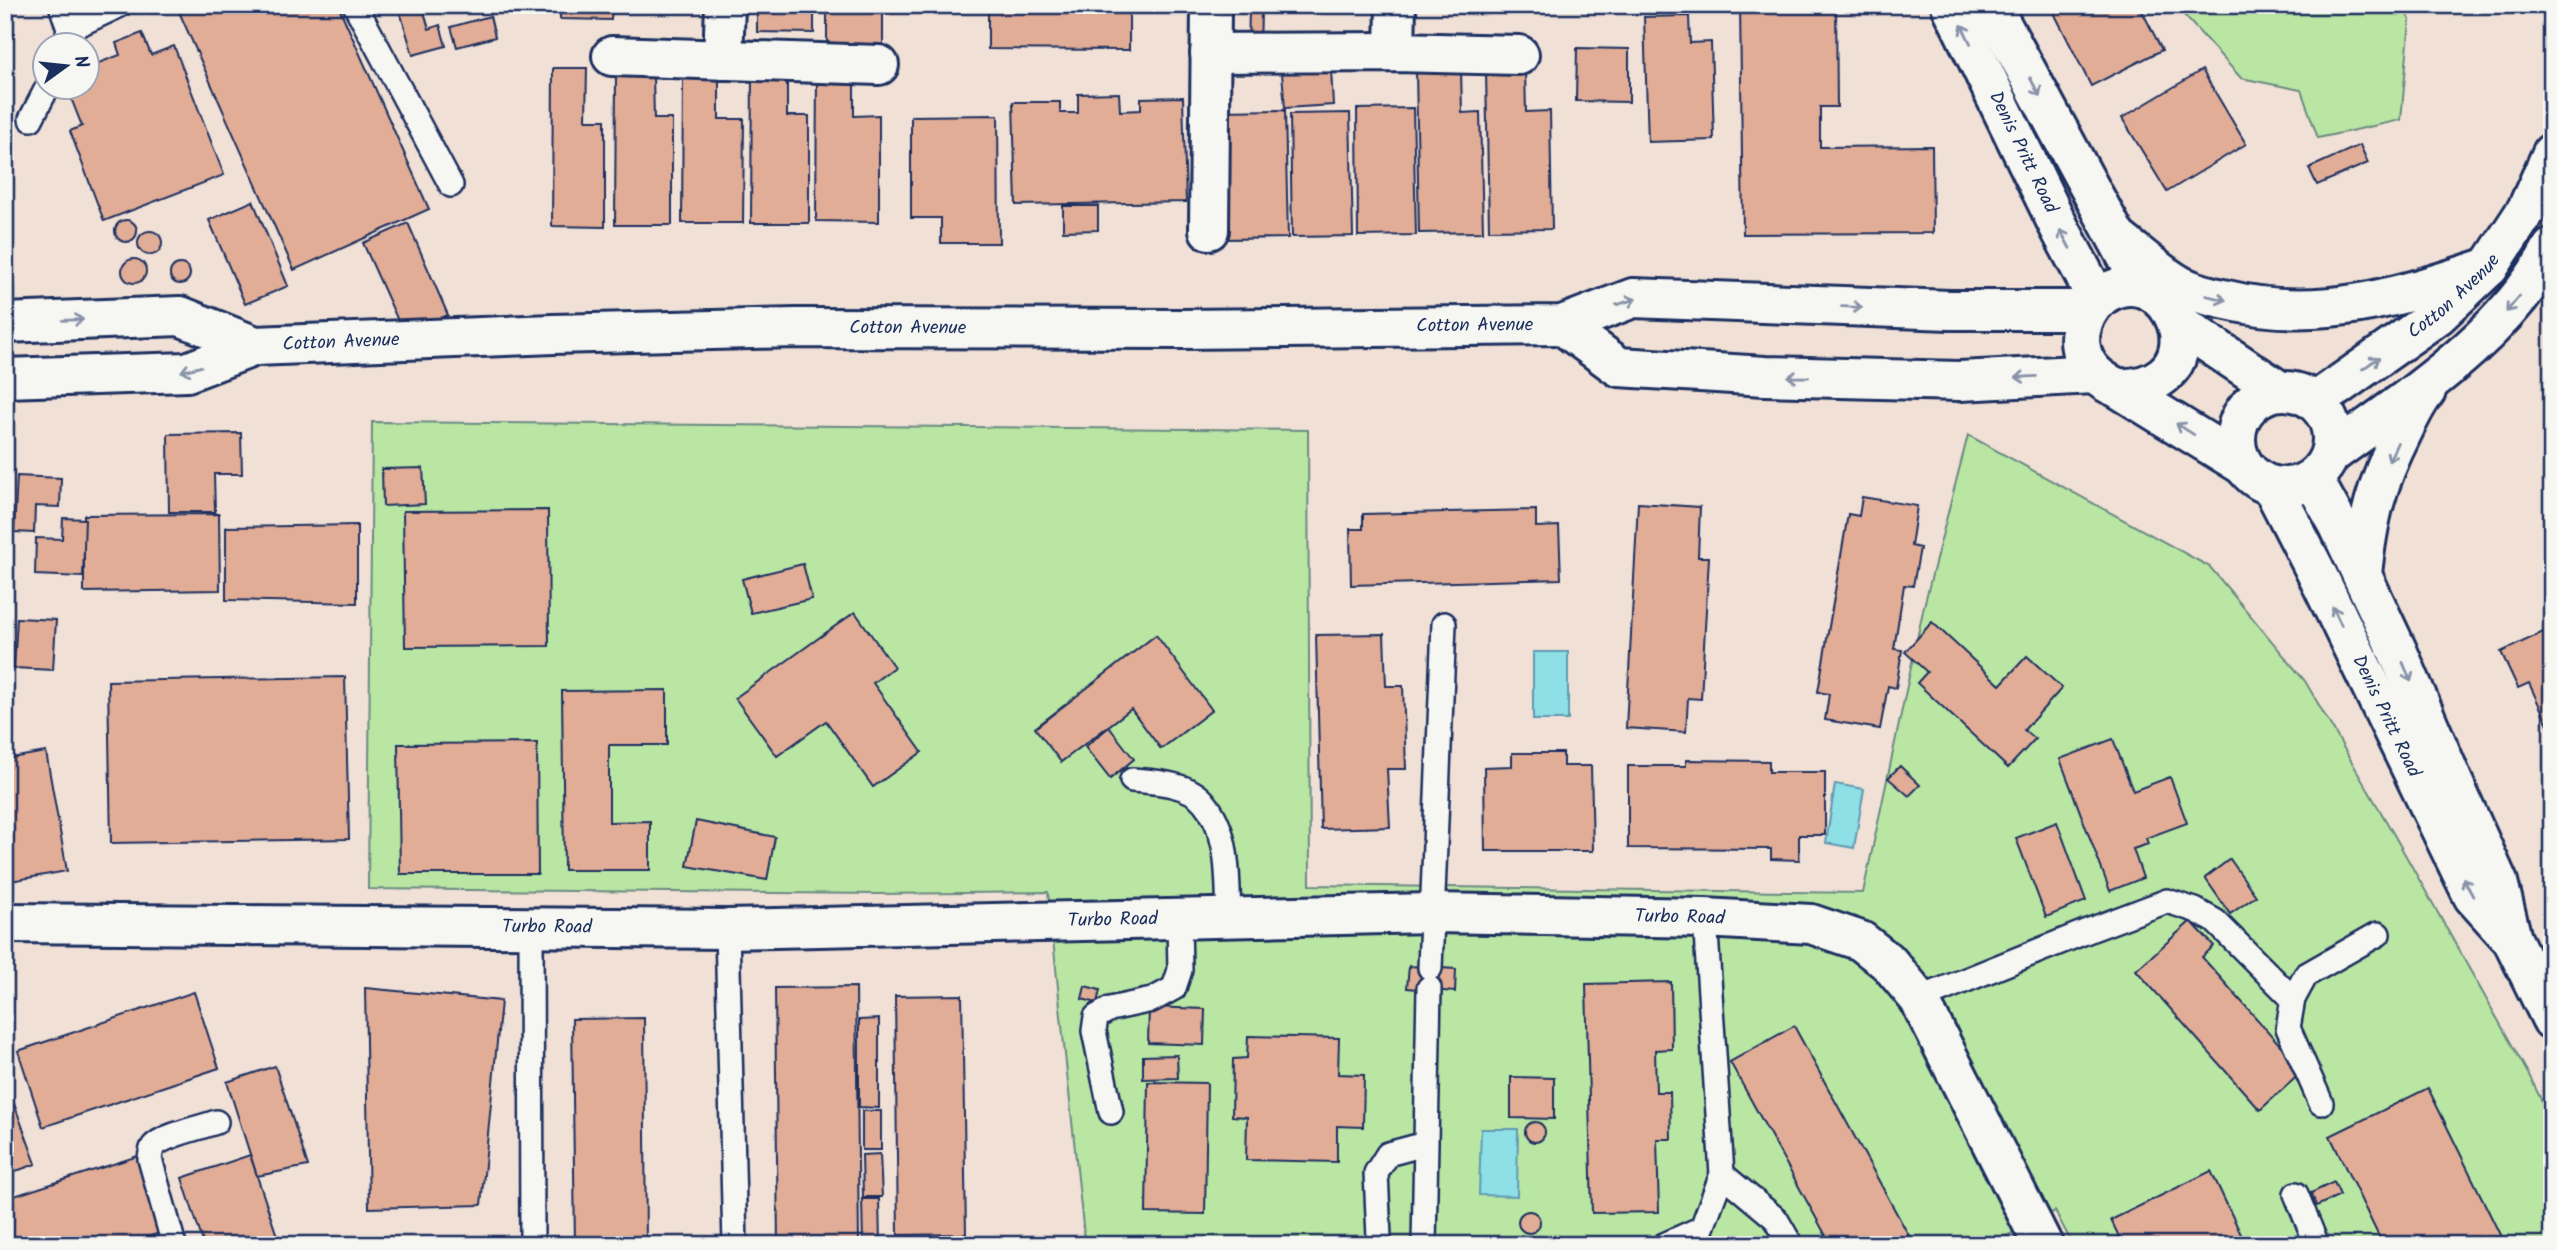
<svg xmlns="http://www.w3.org/2000/svg" width="2557" height="1250" viewBox="0 0 2557 1250" font-family="Kalam,sans-serif">
<style>
.green{fill:#bae6a4;stroke:#6a8a81;stroke-width:2}
.water{fill:#8edfe6;stroke:#6099b0;stroke-width:2}
.building{fill:#e2ad96;stroke:#1b2f5e;stroke-width:2}
.lines{fill:none;stroke-linecap:round;stroke-linejoin:round}
.lane-casing{stroke:#1b2f5e;stroke-width:28}
.street-casing{stroke:#1b2f5e;stroke-width:44}
.secondary-casing{stroke:#1b2f5e;stroke-width:44}
.lane{stroke:#f6f6f2;stroke-width:23}
.street{stroke:#f6f6f2;stroke-width:38}
.secondary{stroke:#f6f6f2;stroke-width:38}
.oneway{stroke:#8892a8}
.labels{text-anchor:middle;dominant-baseline:central;stroke-width:6;stroke-linejoin:round;paint-order:stroke}
.street-label{font-size:19px;fill:#1b2f5e;stroke:#f6f6f2}
</style>
<rect width="100%" height="100%" fill="#f0e0d6"/>
<filter id="ink" filterUnits="userSpaceOnUse"><feTurbulence type="fractalNoise" baseFrequency=".0143" numOctaves="2"/><feDisplacementMap in="SourceGraphic" scale="14" xChannelSelector="R" yChannelSelector="G"/><feConvolveMatrix kernelMatrix="1 2 1 2 8 2 1 2 1" color-interpolation-filters="sRGB"/></filter>
<g filter="url(#ink)">
<g class="green">
<path d="M2175,5H2402L2410,20L2401,120L2318,138L2301,90L2241,78Z"/>
<path d="M372,422L1308,430L1310,885L1863,893L1924,606L1968,435L2210,567L2305,681L2393,833L2530,1077L2552,1122V1245H2073L2055,1211L1989,1245H1085L1048,892L878,894L368,889Z"/>
</g>
<g class="water">
<rect x="1533" y="652" width="35" height="68"/>
<path d="M1835,784L1864,789L1854,848L1826,843Z"/>
<path d="M1481,1129H1518L1517,1196L1479,1195Z"/>
</g>
<g class="building">
<path d="M176,5H338L429,209L294,270Z"/>
<path d="M398,5H422L429,29L440,25L446,46L413,55Z"/>
<path d="M560,5H612L611,20L560,19Z"/>
<path d="M623,5H684V12L623,11Z"/>
<path d="M757,5H814V33L757,32Z"/>
<rect x="827" y="5" width="56" height="43"/>
<path d="M988,5H1129V50L988,49Z"/>
<path d="M1291,5H1358V11L1291,13Z"/>
<path d="M1429,5H1556V9L1429,8Z"/>
<path d="M1740,5H1836L1837,107H1820V147L1932,146L1933,233L1743,234Z"/>
<path d="M2050,5H2139L2162,50L2091,86Z"/>
<path d="M1249,11L1261,12L1260,48H1248Z"/>
<path d="M490,16L495,37L457,47L451,27Z"/>
<path d="M1689,16L1690,43L1711,42L1714,140L1648,142L1644,17Z"/>
<path d="M142,33L151,55L174,46L224,175L104,221L70,131L82,126L67,88H88V67L120,55L116,43Z"/>
<path d="M1577,48L1629,49V102L1576,101Z"/>
<path d="M553,68H587L586,120H605V227L552,226Z"/>
<path d="M1331,69L1333,105L1285,108L1282,73Z"/>
<path d="M1461,69L1462,113L1480,112L1483,232L1419,233L1416,70Z"/>
<path d="M752,70H787V116H809V223H751Z"/>
<path d="M2202,70L2246,144L2167,192L2122,118Z"/>
<path d="M1525,71L1526,112L1550,111L1552,229L1489,230L1486,72Z"/>
<path d="M616,74H653L654,119H672V225H615Z"/>
<path d="M817,74L854,75V116L879,115V222L816,221Z"/>
<path d="M683,76H719V119H744L743,223H682Z"/>
<path d="M1119,93L1120,111L1141,110V98L1183,97L1186,202L1016,205L1013,102H1060V113H1078V94Z"/>
<path d="M1413,108L1416,235L1358,236L1357,109Z"/>
<path d="M1285,110L1288,238L1224,239L1222,111Z"/>
<path d="M1350,113L1353,236L1292,237L1290,114Z"/>
<path d="M998,115L999,243H941V218H911V116Z"/>
<path d="M2360,145L2368,163L2317,185L2309,168Z"/>
<path d="M253,201L288,286L245,304L209,220Z"/>
<path d="M1063,206H1098V230L1063,231Z"/>
<circle cx="126" cy="231" r="11"/>
<path d="M408,223L448,315L404,334L363,243Z"/>
<circle cx="150" cy="243" r="12"/>
<circle cx="134" cy="271" r="12"/>
<circle cx="180" cy="274" r="10"/>
<path d="M241,433L242,474H214L215,512H169L168,434Z"/>
<path d="M423,468L425,504L383,506L382,469Z"/>
<path d="M17,476L61,478L60,507L35,506L34,533L14,532Z"/>
<path d="M1862,497L1917,506L1911,546L1920,548L1913,586L1904,585L1894,649L1902,650L1896,688L1888,686L1880,729L1825,720L1829,694L1818,692L1848,514L1859,516Z"/>
<path d="M1638,503L1700,507L1698,557H1709L1701,699L1688,698L1686,732L1626,728Z"/>
<path d="M548,510L549,646L405,647L403,511Z"/>
<path d="M1536,510V527L1559,526L1561,579L1351,585L1350,529H1363V514Z"/>
<path d="M219,514L220,590L84,592V515Z"/>
<path d="M63,518L85,519L83,577L35,575L36,538L62,539Z"/>
<path d="M357,525V603L226,600V527Z"/>
<path d="M803,564L812,599L751,613L742,579Z"/>
<path d="M855,612L894,667L873,683L922,752L873,787L826,721L777,756L735,698Z"/>
<path d="M17,618L56,620L53,670L14,668Z"/>
<path d="M1932,622L2000,685L2027,656L2062,688L2024,730L2035,739L2008,768L1917,683L1927,672L1905,652Z"/>
<path d="M2552,628V733L2529,683L2518,688L2501,652Z"/>
<path d="M1384,634L1386,686H1403L1406,769H1387L1390,827L1321,829L1316,635Z"/>
<path d="M1156,635L1212,710L1161,749L1131,709L1061,762L1035,728Z"/>
<path d="M345,677L349,839L111,843L108,681Z"/>
<path d="M667,690V745H609V822L650,821V870H564L562,691Z"/>
<path d="M1109,727L1134,759L1110,779L1085,747Z"/>
<path d="M2113,739L2133,791L2170,777L2187,823L2146,838L2148,844L2133,849L2143,878L2110,891L2060,759Z"/>
<path d="M537,743L538,874H400L398,744Z"/>
<path d="M46,752L67,871L5,882V759Z"/>
<path d="M1512,753H1563V766H1591L1593,851H1485L1484,767L1512,766Z"/>
<path d="M1686,760L1769,761V772H1825V835H1799V860L1771,859V849L1628,848V766H1686Z"/>
<path d="M1900,766L1920,785L1909,796L1888,778Z"/>
<path d="M696,821L775,837L767,880L687,866Z"/>
<path d="M2057,822L2086,901L2046,917L2016,838Z"/>
<path d="M2230,859L2256,896L2230,914L2205,878Z"/>
<path d="M2191,921L2214,946L2202,957L2303,1071L2260,1110L2136,970Z"/>
<path d="M1409,966L1456,969L1455,992L1407,988Z"/>
<path d="M1671,982L1672,1049L1655,1050L1656,1092H1670L1671,1139H1657L1659,1212L1592,1213L1586,984Z"/>
<path d="M1085,986L1100,990L1097,1003L1082,999Z"/>
<path d="M856,987L859,1245H778L775,988Z"/>
<path d="M365,988L501,1001L481,1205L369,1208Z"/>
<path d="M194,992L219,1068L43,1127L18,1051Z"/>
<path d="M962,995L966,1234L898,1235L895,996Z"/>
<path d="M1149,1007L1205,1009L1204,1045L1148,1043Z"/>
<path d="M644,1018L646,1245H575L572,1019Z"/>
<path d="M879,1019V1108L859,1107V1020Z"/>
<path d="M1794,1026L1914,1245H1831L1730,1062Z"/>
<path d="M1248,1036L1339,1038L1338,1074L1364,1075L1363,1127L1337,1126V1162L1246,1160L1247,1117L1232,1116L1233,1059L1247,1058Z"/>
<path d="M1177,1055L1178,1078L1143,1079V1056Z"/>
<path d="M275,1066L308,1166L257,1176L227,1082Z"/>
<path d="M1511,1077L1554,1078V1119L1511,1118Z"/>
<path d="M5,1079L36,1164L5,1175Z"/>
<path d="M1148,1082L1207,1083L1205,1214L1146,1213Z"/>
<path d="M2428,1088L2505,1245H2383L2330,1136Z"/>
<rect x="862" y="1111" width="19" height="39"/>
<circle cx="1535" cy="1132" r="10"/>
<path d="M880,1154L882,1197H863L862,1155Z"/>
<path d="M141,1155L166,1231L123,1245H5V1199Z"/>
<path d="M250,1155L280,1245H204L182,1178Z"/>
<path d="M2211,1171L2246,1245H2123L2111,1220Z"/>
<path d="M2334,1182L2340,1195L2317,1206L2311,1193Z"/>
<path d="M862,1199H879L880,1244L863,1245Z"/>
<circle cx="1529" cy="1222" r="11"/>
</g>
<g class="lines">
<g class="lane-casing">
<g id="lane">
<path d="M61,5L69,29L65,46"/>
<path d="M355,5L451,185"/>
<path d="M69,29L120,5"/>
<path d="M31,119L47,88"/>
<path d="M1132,780C1154,782 1189,783 1204,802C1231,834 1227,880 1229,919"/>
<path d="M531,928L532,1244"/>
<path d="M727,929L735,1245"/>
<path d="M1430,968L1444,624"/>
<path d="M1919,999L2090,930L2167,901L2195,910L2215,921L2293,999"/>
<path d="M2321,1103L2288,1028L2293,999L2306,975L2378,934"/>
<path d="M1111,1112L1094,1031L1096,1017L1110,1009L1152,1000L1174,988L1180,970L1179,920"/>
<path d="M1722,1174L1776,1219L1791,1245"/>
<path d="M2296,1194L2317,1245"/>
<path d="M1379,1237L1376,1173L1388,1154L1425,1144"/>
<path d="M174,1245L150,1159C151,1153 151,1147 156,1144C169,1134 200,1128 216,1122"/>
<path d="M1424,1245L1429,988"/>
<path d="M1664,1245L1702,1228L1722,1174L1705,918"/>
</g>
</g>
<g class="street-casing">
<g id="street">
<path d="M1395,52L1396,5"/>
<path d="M1210,53L1395,52L1519,55"/>
<path d="M612,56L879,65"/>
<path d="M723,60L725,5"/>
<path d="M1209,230L1211,5"/>
<path id="s1" d="M5,923L727,929L1432,913L1705,918L1811,924L1861,941L1889,963L1919,999L2043,1245"/>
</g>
</g>
<g class="secondary-casing">
<g id="secondary">
<path id="s2" d="M1951,5L2060,229L2097,299"/>
<path d="M1991,5L2128,259"/>
<path d="M2117,238C2138,254 2158,273 2181,286C2196,293 2212,297 2227,300C2320,323 2401,296 2489,267"/>
<path d="M2177,322L2280,391"/>
<path d="M5,323L180,316L255,346"/>
<path d="M1562,325L1619,367L1765,376L1960,381L2094,374"/>
<path id="s3" d="M5,378L187,372L255,346L553,334L796,328L1180,329L1562,325L1633,298L1950,310H2087"/>
<path d="M2118,388C2152,390 2184,371 2179,332C2176,317 2170,306 2158,296C2103,254 2037,355 2118,388L2243,465"/>
<circle cx="2284" cy="439" r="48"/>
<path id="s4" d="M2315,402L2438,315L2489,267L2527,209L2552,153"/>
<path d="M2330,455C2410,396 2504,338 2552,248"/>
<path d="M2313,479L2338,524L2397,650L2453,782L2498,882L2512,939L2552,1020"/>
<path id="s5" d="M2272,486L2314,568L2473,896L2508,935"/>
<path d="M2362,574C2368,517 2376,485 2402,433C2409,419 2416,403 2426,391"/>
</g>
</g>
<use href="#lane" class="lane"/>
<use href="#street" class="street"/>
<use href="#secondary" class="secondary"/>
</g>
<defs><path id="oneway-shaft" d="M-6 0H5M1.5-3L5.5 0L1.5 3" fill="none" stroke-width="1.6" stroke-linecap="round" stroke-linejoin="round" transform="scale(1.75)"/></defs>
<g class="oneway">
<use href="#oneway-shaft" transform="translate(1966 34) rotate(-116)"/>
<use href="#oneway-shaft" transform="translate(2035 87) rotate(62)"/>
<use href="#oneway-shaft" transform="translate(2065 239) rotate(-118)"/>
<use href="#oneway-shaft" transform="translate(2216 298) rotate(14)"/>
<use href="#oneway-shaft" transform="translate(1626 302) rotate(-17)"/>
<use href="#oneway-shaft" transform="translate(2513 304) rotate(130)"/>
<use href="#oneway-shaft" transform="translate(1852 307) rotate(2)"/>
<use href="#oneway-shaft" transform="translate(73 320) rotate(-2)"/>
<use href="#oneway-shaft" transform="translate(2371 363) rotate(-35)"/>
<use href="#oneway-shaft" transform="translate(191 369) rotate(165)"/>
<use href="#oneway-shaft" transform="translate(1798 377) rotate(-179)"/>
<use href="#oneway-shaft" transform="translate(2026 377) rotate(177)"/>
<use href="#oneway-shaft" transform="translate(2185 429) rotate(-148)"/>
<use href="#oneway-shaft" transform="translate(2393 452) rotate(115)"/>
<use href="#oneway-shaft" transform="translate(2337 616) rotate(-115)"/>
<use href="#oneway-shaft" transform="translate(2407 672) rotate(67)"/>
<use href="#oneway-shaft" transform="translate(2468 887) rotate(-118)"/>
</g>
</g>
<g class="labels">
<g class="street-label">
<text stroke="none"><textPath href="#s2" startOffset="164">Denis Pritt Road</textPath></text>
<text stroke="none"><textPath href="#s4" startOffset="175">Cotton Avenue</textPath></text>
<text stroke="none"><textPath href="#s3" startOffset="1475">Cotton Avenue</textPath></text>
<text stroke="none"><textPath href="#s3" startOffset="908">Cotton Avenue</textPath></text>
<text stroke="none"><textPath href="#s3" startOffset="341">Cotton Avenue</textPath></text>
<text stroke="none"><textPath href="#s5" startOffset="257">Denis Pritt Road</textPath></text>
<text stroke="none"><textPath href="#s1" startOffset="1675">Turbo Road</textPath></text>
<text stroke="none"><textPath href="#s1" startOffset="1108">Turbo Road</textPath></text>
<text stroke="none"><textPath href="#s1" startOffset="542">Turbo Road</textPath></text>
</g>
</g>
<rect width="2557" height="1250" fill="none" stroke="#f6f6f2" stroke-width="28"/>
<rect x="14" y="14" width="2529" height="1222" fill="none" stroke="#1b2f5e" stroke-width="2.5" filter="url(#ink)"/>
<g transform="translate(66 66) rotate(75)"><circle r="33" fill="#f6f6f2" stroke="#9ea6b7" stroke-width="2"/>
<path d="M0-5L12 26L0 18L-12 26Z" fill="#1b2f5e"/>
<text y="-10" font-size="19" font-weight="bold" text-anchor="middle" fill="#1b2f5e">N</text>
</g>
</svg>
